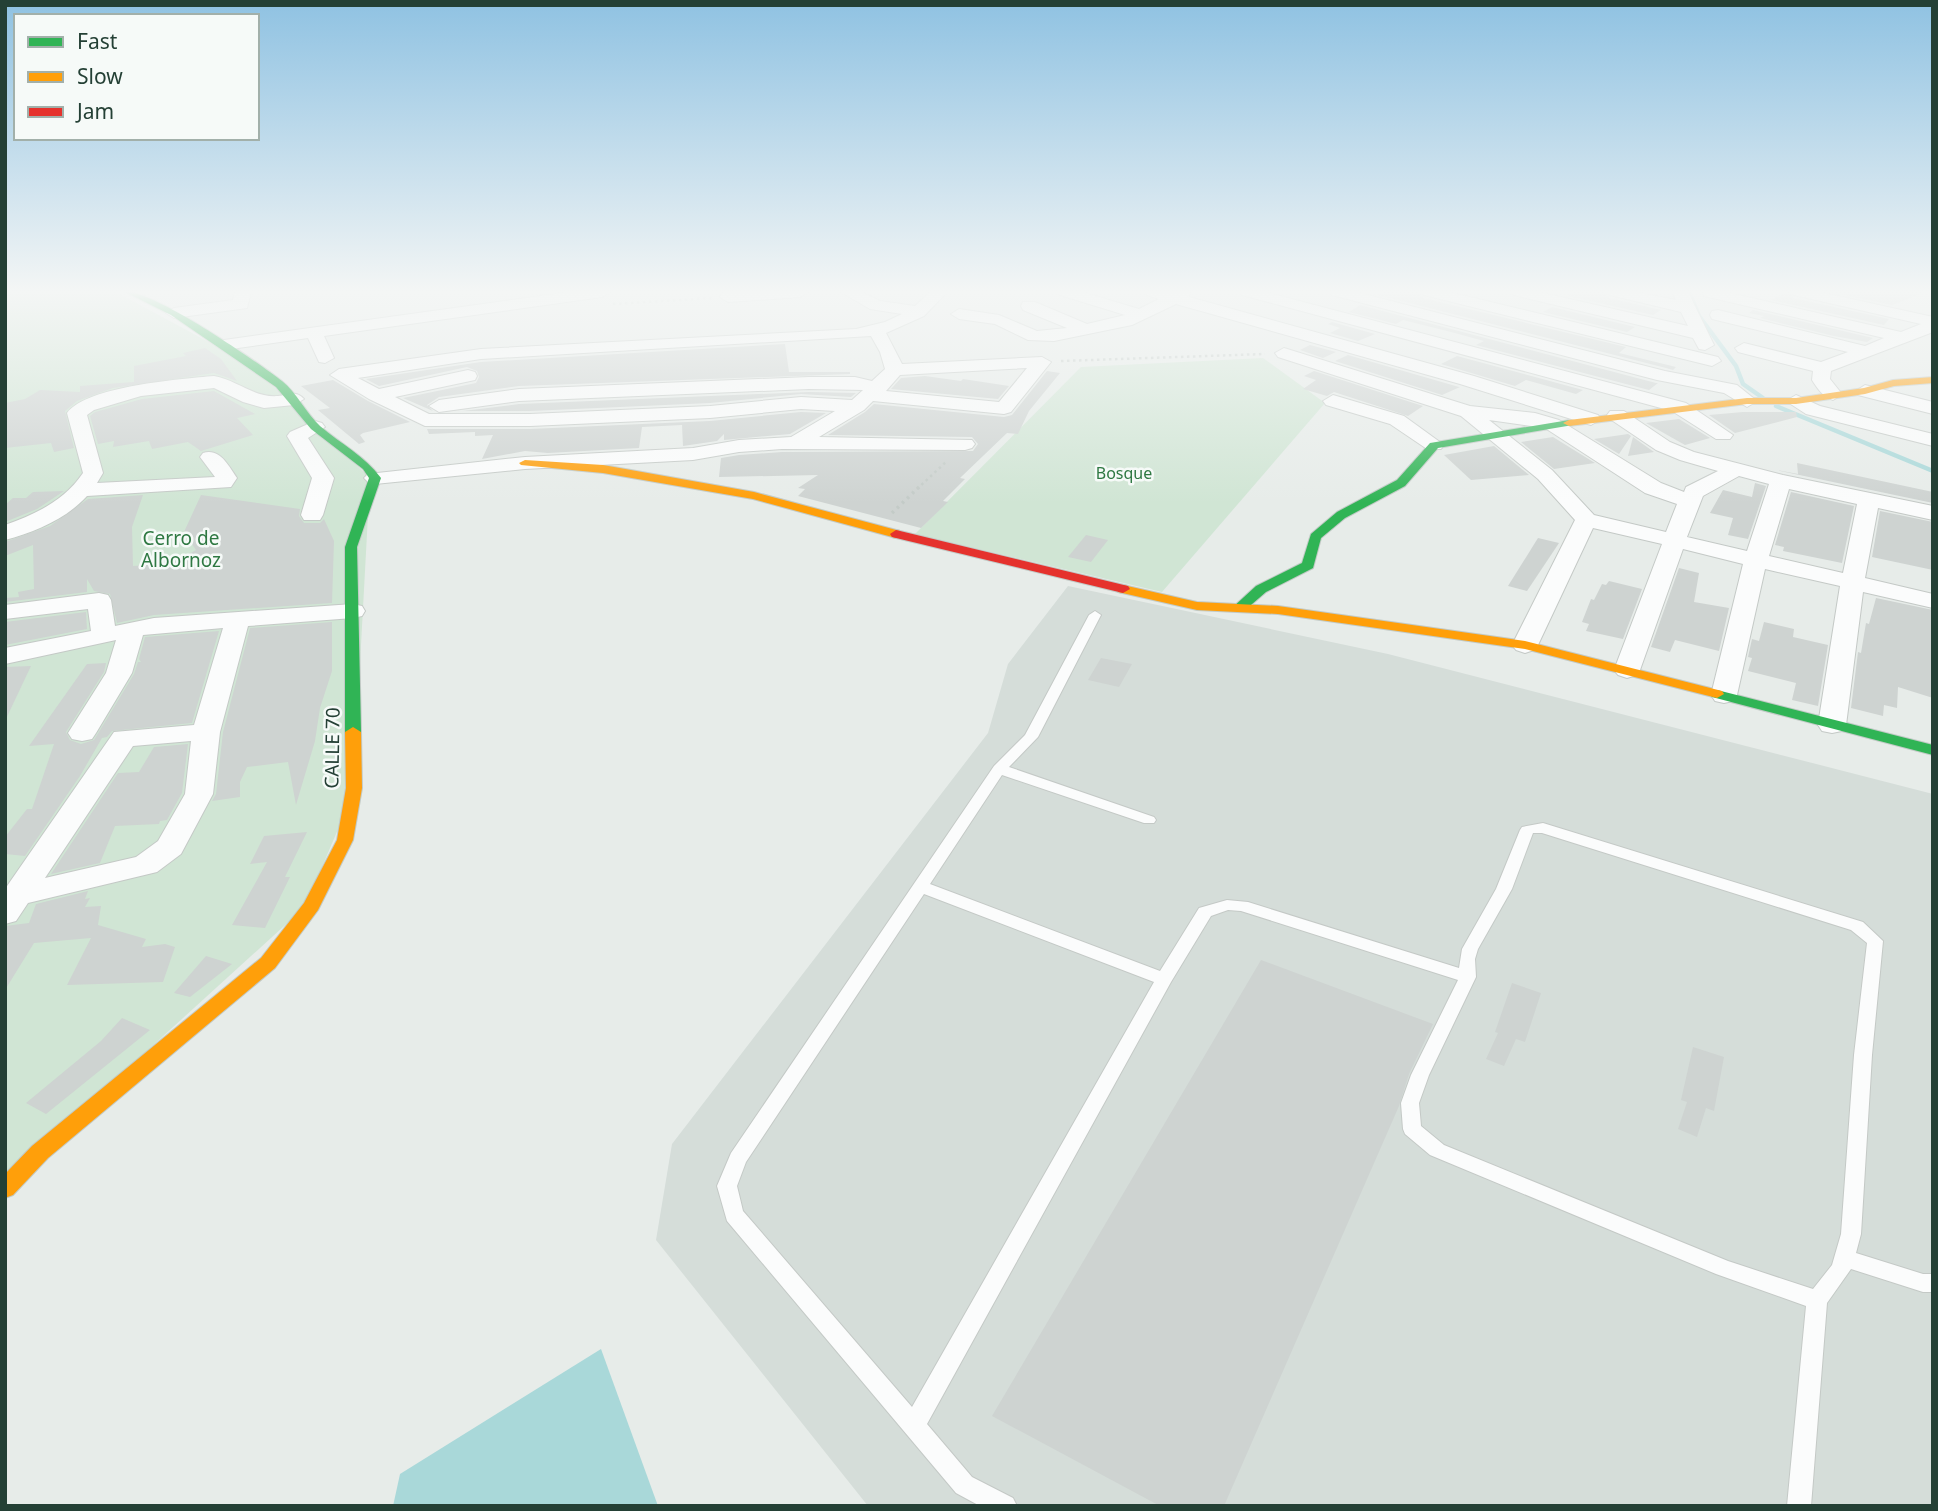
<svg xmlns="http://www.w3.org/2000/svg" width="1938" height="1511" viewBox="0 0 1938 1511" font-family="'Noto Sans',sans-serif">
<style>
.built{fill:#d5ddd9}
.green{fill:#d0e5d4}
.water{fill:#a9d8d9}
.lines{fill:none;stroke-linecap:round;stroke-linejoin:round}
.stream{stroke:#a9d8d9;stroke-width:4.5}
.building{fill:#ced3d1}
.lane-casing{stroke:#c4c9c6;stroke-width:2}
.street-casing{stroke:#c4c9c6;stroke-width:2}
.fast-casing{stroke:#c2cac6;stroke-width:2}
.slow-casing{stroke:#c2cac6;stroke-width:2}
.jam-casing{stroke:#c2cac6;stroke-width:2}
.path-far1{stroke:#c3cbc7;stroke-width:2.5;stroke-dasharray:2.5 3.5;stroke-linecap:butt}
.path{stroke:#c3cbc7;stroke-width:3.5;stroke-dasharray:2.5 4.5;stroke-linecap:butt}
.lane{fill:#fbfcfc;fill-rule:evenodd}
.street{fill:#fbfcfc;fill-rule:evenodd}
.fast{fill:#30b455;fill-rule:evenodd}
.slow{fill:#ff9f0a;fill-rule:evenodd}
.jam{fill:#e5322d;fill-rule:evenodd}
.labels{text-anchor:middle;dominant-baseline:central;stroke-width:5;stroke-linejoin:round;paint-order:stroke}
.far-park-label{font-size:16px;fill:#2e7842;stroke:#f6faf8}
.park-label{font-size:19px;fill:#2e7842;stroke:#f6faf8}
.street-label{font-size:19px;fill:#244035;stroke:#f6faf8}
</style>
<rect width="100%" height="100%" fill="#e7ece9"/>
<path class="built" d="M1068,586L1388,654L1933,794V1506H868L656,1240L672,1144L988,733L1008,664Z"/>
<g class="green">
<path d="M5,292H116L218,347L273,386L370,478L353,794L305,907L5,1180Z"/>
<path d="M1263,358L1325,403L1162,592L915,534L1081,367Z"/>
</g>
<path class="water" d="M601,1349L658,1506H393L400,1474Z"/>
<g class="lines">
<g class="stream">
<path d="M1689,292L1699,316L1736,366L1743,384L1763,398"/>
<path d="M1776,406L1933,471"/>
</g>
</g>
<g class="building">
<path d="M1385,292H1419L1423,298L1626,347L1619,353L1676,367L1673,370L1666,368L1378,295Z"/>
<path d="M1574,292H1605L1609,298L1661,310L1653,315L1568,296Z"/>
<path d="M1786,292H1789L1793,298L1889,319L1884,325L1771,300Z"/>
<path d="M1830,292H1924V293L1892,305Z"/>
<path d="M1360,305L1656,383H1658L1649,390L1476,345L1484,341L1451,332L1403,320L1396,324L1349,312Z"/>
<path d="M1552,307L1635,327L1627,332L1543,312Z"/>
<path d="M1753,310L1873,338L1867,342L1834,336L1760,318L1764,316L1749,313Z"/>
<path d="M1332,322L1375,334L1358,341L1330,333L1340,328L1328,324Z"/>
<path d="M785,344L789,372H850V374L519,386L439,397L427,405L433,411L403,398L476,383L479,377L477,371L467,367L379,386L366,379L481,362Z"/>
<path d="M1310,345L1336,352L1323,358L1300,350Z"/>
<path d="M205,348L221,359L237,381L214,373L113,388L77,401L65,411L74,448L54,452L51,443L5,448V403L25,399L40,390L80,392V386L134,382V366L186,356L183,353Z"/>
<path d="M1348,355L1459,387H1460L1442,395L1335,361Z"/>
<path d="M1457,356L1583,390L1576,394L1526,380L1515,386L1441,364Z"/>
<path d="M1047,371L1060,373L1029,411L1018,434L1007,433L960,478L965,479L943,501L948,502L921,528L798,496L805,489L798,488L818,475L719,477L721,458L739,455L782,452L973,451L978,444L972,437L828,435L865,412L874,404L1004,417L1012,415Z"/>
<path d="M1314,371L1423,406L1408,416L1334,392L1327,396L1303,389L1316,380L1304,376Z"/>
<path d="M925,376L961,381L963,379L1009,386L998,399L891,389L901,378Z"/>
<path d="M333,380L368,401L410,422L363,433L360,435L365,442L359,444L318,410L330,408L301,386Z"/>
<path d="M214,391L255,414L237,418L253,435L201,451L188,442L152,449L149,441L113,447L114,441L98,444L90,416L95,412L142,399Z"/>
<path d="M809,392L856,393L851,397L801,394L710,403L530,411H463L519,404Z"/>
<path d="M801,412L826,413L790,434L724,440V434L717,441L683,446L682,425L642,427L639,448L548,453L525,451L482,459L493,435L475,436V432L429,434L427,429H530L710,421Z"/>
<path d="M1743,412H1796L1797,417L1735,433L1709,415Z"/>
<path d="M1679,419L1710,438L1685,445L1646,423Z"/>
<path d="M1628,434L1631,436L1619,454L1594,439Z"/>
<path d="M1553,437L1595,463L1554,469L1521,442Z"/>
<path d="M1633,437L1654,452L1628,456Z"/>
<path d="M1494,446L1529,475L1471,480L1444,455Z"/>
<path d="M1797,463L1933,492V503L1776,470L1798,474Z"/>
<path d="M1755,483L1766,486L1748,539L1728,535L1733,518L1710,513L1723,490L1752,497Z"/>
<path d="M64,491L37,509L5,522V505L13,498H26L33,492Z"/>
<path d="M1791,492L1854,506L1842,563L1783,551L1784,547L1775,545Z"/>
<path d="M143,495L132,527L133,566L173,563L196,550L184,532L201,495L300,509L299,516L304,523H320L324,519L334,541L332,603L154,615L117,623L110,594L94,591L87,579V592L5,602V598L19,597L18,592L34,589L33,545L5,556V542L50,526L88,499Z"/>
<path d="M1880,511L1933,522V570L1872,557Z"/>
<path d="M1086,535L1108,540L1091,562L1068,557Z"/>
<path d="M1538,538L1559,543L1527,591L1508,586Z"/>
<path d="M1679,568L1699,573L1694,602L1729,608L1719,651L1675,640L1670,652L1651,647Z"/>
<path d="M1609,581L1642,589L1623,639L1586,631L1589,624L1582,622L1591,599L1594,600L1602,584L1606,585Z"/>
<path d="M1876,598L1933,610V698L1898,687L1897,708L1884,705L1883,716L1851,708L1858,652L1861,653L1866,623L1869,624Z"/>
<path d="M86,612L87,629L5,645V622Z"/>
<path d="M332,622V671L320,708L315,741L296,805L288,762L247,767L240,782V797L212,801L216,794L223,732L250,628Z"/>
<path d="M1764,622L1794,629L1793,637L1828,645L1818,706L1792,700L1796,683L1748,671L1752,658L1748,657L1752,639L1759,641Z"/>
<path d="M219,631L192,723L112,731L107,737L102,738L80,776L25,856L5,854V837L27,809H32L54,744L29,746L87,664L106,663L104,672L66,732L70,740L81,744L94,740L134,674L138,662H141L139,659L145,637Z"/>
<path d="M1101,658L1132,664L1119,687L1088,680Z"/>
<path d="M31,666L5,721V667Z"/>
<path d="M188,744L182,793L167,820L160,821L159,824L115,826L100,863L51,874L118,773L139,772L154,747Z"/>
<path d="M307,832L285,877H290L265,928L232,925L267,862L250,864L264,836Z"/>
<path d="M88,891L85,899L90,898L85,907L101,906L98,925L146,939L142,947L165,944L175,947L163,982L67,985L91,938L34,943L5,990V926L29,923L36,904Z"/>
<path d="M206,956L232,964L190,997L174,993Z"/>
<path d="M1261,960L1433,1024L1409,1074L1399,1106L1224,1506H1160L992,1416Z"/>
<path d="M1512,983L1541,993L1525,1042L1516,1039L1504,1066L1486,1059L1498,1033L1495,1032Z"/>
<path d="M122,1018L150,1030L46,1114L26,1103L101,1041Z"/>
<path d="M1693,1047L1724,1057L1714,1111L1706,1108L1697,1137L1678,1129L1687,1102L1681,1100Z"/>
</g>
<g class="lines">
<g class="lane-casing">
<path id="lane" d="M1095,611L1101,615L1038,737L1009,767L1154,817L1156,820L1154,823H1144L1002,775L930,884L1160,971L1199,908L1227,900L1248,902L1459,968L1462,949L1496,889L1520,830L1522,827L1543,823L1863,922L1883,941L1872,1055L1861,1234L1856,1253L1923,1274H1933V1292H1923L1851,1269L1827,1303L1811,1506H1787L1806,1306L1716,1274L1430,1155L1405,1134L1403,1129L1401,1103L1411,1075L1458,980L1241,911L1228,910L1211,916L1171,982L927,1424L972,1477L1013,1498L1017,1506H980L956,1493L727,1221L717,1186L731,1153L994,766L1025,735L1089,615ZM1533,833H1542L1851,930L1867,943L1854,1055L1841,1234L1832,1265L1813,1289L1728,1261L1444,1145L1421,1126L1419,1103L1429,1075L1476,977L1475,959L1478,949L1512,889ZM924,894L1154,982L912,1407L743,1211L737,1186L746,1162Z"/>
</g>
<g class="street-casing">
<g id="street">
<path d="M235,292H251L247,308L174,318L166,313L174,308L233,300Z"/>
<path d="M569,292H610L602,297L324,336L334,358L325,363L319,362L308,338L224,350L215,345L224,340Z"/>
<path d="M734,292H808L800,297L728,302L720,297L722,293Z"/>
<path d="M841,292H861L880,301L915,306L930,292H947L924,316L886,333L902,364L1042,357L1051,362L1011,412L1004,414L873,401L864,410L819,437L972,440L975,444L972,448L965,450L782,449L739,452L693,460L525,469L375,484L368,482L364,478L368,474L525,457L693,448L739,440L791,437L835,411L801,409L710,418L530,426H425L369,399L330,375L339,369L481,349L856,329L885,322L902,314L870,309ZM871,336L880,352L885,369L872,381L855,377H809L519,389L439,400L429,406L439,412L519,401L809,389L863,390L852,400L801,397L710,406L530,414H429L395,397L475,380L477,376L475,372L468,370L379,389L358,378L481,359ZM1027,368L999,402L886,391L900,375Z"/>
<path d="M1058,292H1082L1139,309L1159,299L1147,295L1145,292H1190L1189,297L1474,376L1598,415L1601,419L1591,425L1584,423L1460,384L1176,304L1132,325L1054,341L1028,340L995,324L959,319L951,314L959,309L999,315L1037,331L1067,328L1023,310L1021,306L1023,302H1035L1087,324L1125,315L1060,295Z"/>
<path d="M1240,292H1265L1686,403L1733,435L1730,439H1716L1672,411L1242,295Z"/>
<path d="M1330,292H1356L1665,371L1737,385L1757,401L1747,407L1724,393L1657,380L1332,295Z"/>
<path d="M1422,292H1449L1718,357L1721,361L1712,366L1424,295Z"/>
<path d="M1512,292H1539L1688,326L1681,312L1610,295L1608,292H1636L1676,300L1672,292H1688L1714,345L1705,350L1699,349L1693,338L1514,295Z"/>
<path d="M1703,292H1725L1901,332L1921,324L1794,295L1792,292H1820L1933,317V332L1831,371L1830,379L1842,394L1833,400C1823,397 1817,388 1812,380L1813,371L1738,352L1735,348L1744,343L1821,362L1848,352L1712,319L1710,315L1712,311L1718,310L1865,346L1884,338L1704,296Z"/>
<path d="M1284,348L1470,406L1535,413L1559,420L1661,483L1684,492L1686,487L1718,471L1680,460L1656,450L1610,419L1607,415L1610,411H1624L1670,442L1694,452L1783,475L1933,506V520L1878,508L1865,578L1933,594V608L1863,592L1846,725L1842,731L1832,733L1822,731L1818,725L1840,586L1765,569L1737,695L1733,701L1724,703L1715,701L1711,695L1743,564L1683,549L1640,670L1636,675L1627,678L1618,675L1614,670L1662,544L1593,528L1538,645L1534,650L1525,653L1516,650L1512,645L1575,520L1538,479L1461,416L1278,357L1275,353ZM1489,420L1545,428L1645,493L1677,504L1666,532L1594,515L1552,470ZM1739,476L1769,484L1747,551L1687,537L1703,496ZM1789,489L1857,504L1843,573L1769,556Z"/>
<path d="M214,376C237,380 254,398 278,396C288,395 296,390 304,399L294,405L264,408L243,402L214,388L141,396L94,410L87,415L103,473L97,483L215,477L200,457L203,453C220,448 228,465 237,478L231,487L87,496C66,519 35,532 5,540V525C36,514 64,501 83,473L67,413C87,386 181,379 214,376Z"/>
<path d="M1865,385L1933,402V414L1858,395L1856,391Z"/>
<path d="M1333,395L1404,416L1444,445L1441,449H1427L1390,424L1326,405L1323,401Z"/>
<path d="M1796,395L1820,406L1933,434V446L1806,414L1786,401Z"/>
<path d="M315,421L322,423L325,427L308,438L334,478L323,515L320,520H304L301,515L312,478L287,436L290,432Z"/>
<path d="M99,593L108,595L111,600L115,626L154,618L353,604L362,606L365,611L362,616L353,618L248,626L220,732L213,794L181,854L157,872L28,903L16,921L5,924V889L114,732L194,725L223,628L143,635L132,673L96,733L92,739L82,741L72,739L68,733L106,673L116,640L5,664V648L91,631L88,609L5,619V605ZM191,741L185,794L158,841L136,857L45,878L133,746Z"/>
</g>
</g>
<g class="fast-casing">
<g id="fast">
<path d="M125,292C154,290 256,361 282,381C297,393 306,413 320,426C341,444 365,456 381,478L357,547L361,732L358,735L353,737L345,732V547L369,478L363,469L311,429L276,387L171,315Z"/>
<path d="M1569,420L1573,421V425L1438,448L1405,486L1345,518L1321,538L1313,568L1266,592L1244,611H1234L1232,608L1256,586L1302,563L1311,534L1337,512L1397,480L1430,443Z"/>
<path d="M1717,690L1933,745V755L1712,697L1710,694Z"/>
</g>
</g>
<g class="slow-casing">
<g id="slow">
<path d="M1933,377V383L1894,386L1865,394L1796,404H1747L1569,426L1563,423L1569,420L1747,398H1796L1864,388L1893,380Z"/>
<path d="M525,460L603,465L754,492L900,531L902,534L896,538L753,499L603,473L521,465L519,463Z"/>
<path d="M1123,585L1197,602L1278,606L1525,641L1722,691L1724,694L1717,698L1525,649L1278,614L1197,610L1118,592V586Z"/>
<path d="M353,727L361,732L362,788L353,840L318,910L275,968L48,1158L13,1195L5,1198V1174L32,1146L261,958L304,903L337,840L346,788L345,732Z"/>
</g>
</g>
<g class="jam-casing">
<path id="jam" d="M896,530L1128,586L1130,589L1123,593L892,537L890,534Z"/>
</g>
<g class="path-far1">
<path d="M613,304L713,298"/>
<path d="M1061,361L1265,354"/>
<path d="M917,489L947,461"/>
</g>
<path class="path" d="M892,513L919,487"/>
<use href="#lane" class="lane"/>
<use href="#street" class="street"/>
<use href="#fast" class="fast"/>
<use href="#slow" class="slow"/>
<use href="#jam" class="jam"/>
</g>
<linearGradient id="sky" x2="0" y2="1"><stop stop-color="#8fc2e2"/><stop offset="0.58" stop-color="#f4f6f5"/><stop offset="1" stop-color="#f4f6f5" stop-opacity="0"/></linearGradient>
<rect width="1938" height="503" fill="url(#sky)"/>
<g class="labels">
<g class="far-park-label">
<text x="1124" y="473">Bosque</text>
</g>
<g class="park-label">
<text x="181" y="538">Cerro de<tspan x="181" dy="22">Albornoz</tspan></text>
</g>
<g class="street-label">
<text transform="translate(332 748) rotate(-89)">CALLE 70</text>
</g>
</g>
<rect width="1938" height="1511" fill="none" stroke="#244035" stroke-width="14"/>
<rect x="14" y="14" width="245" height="126" fill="#f6faf8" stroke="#a2b0aa" stroke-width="2"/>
<rect x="28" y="37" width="35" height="10" fill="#30b455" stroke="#a2b0aa" stroke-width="2"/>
<text x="77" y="49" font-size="21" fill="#244035">Fast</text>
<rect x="28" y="72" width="35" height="10" fill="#ff9f0a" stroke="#a2b0aa" stroke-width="2"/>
<text x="77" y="84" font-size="21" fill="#244035">Slow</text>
<rect x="28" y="107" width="35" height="10" fill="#e5322d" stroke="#a2b0aa" stroke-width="2"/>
<text x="77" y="119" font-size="21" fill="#244035">Jam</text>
</svg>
